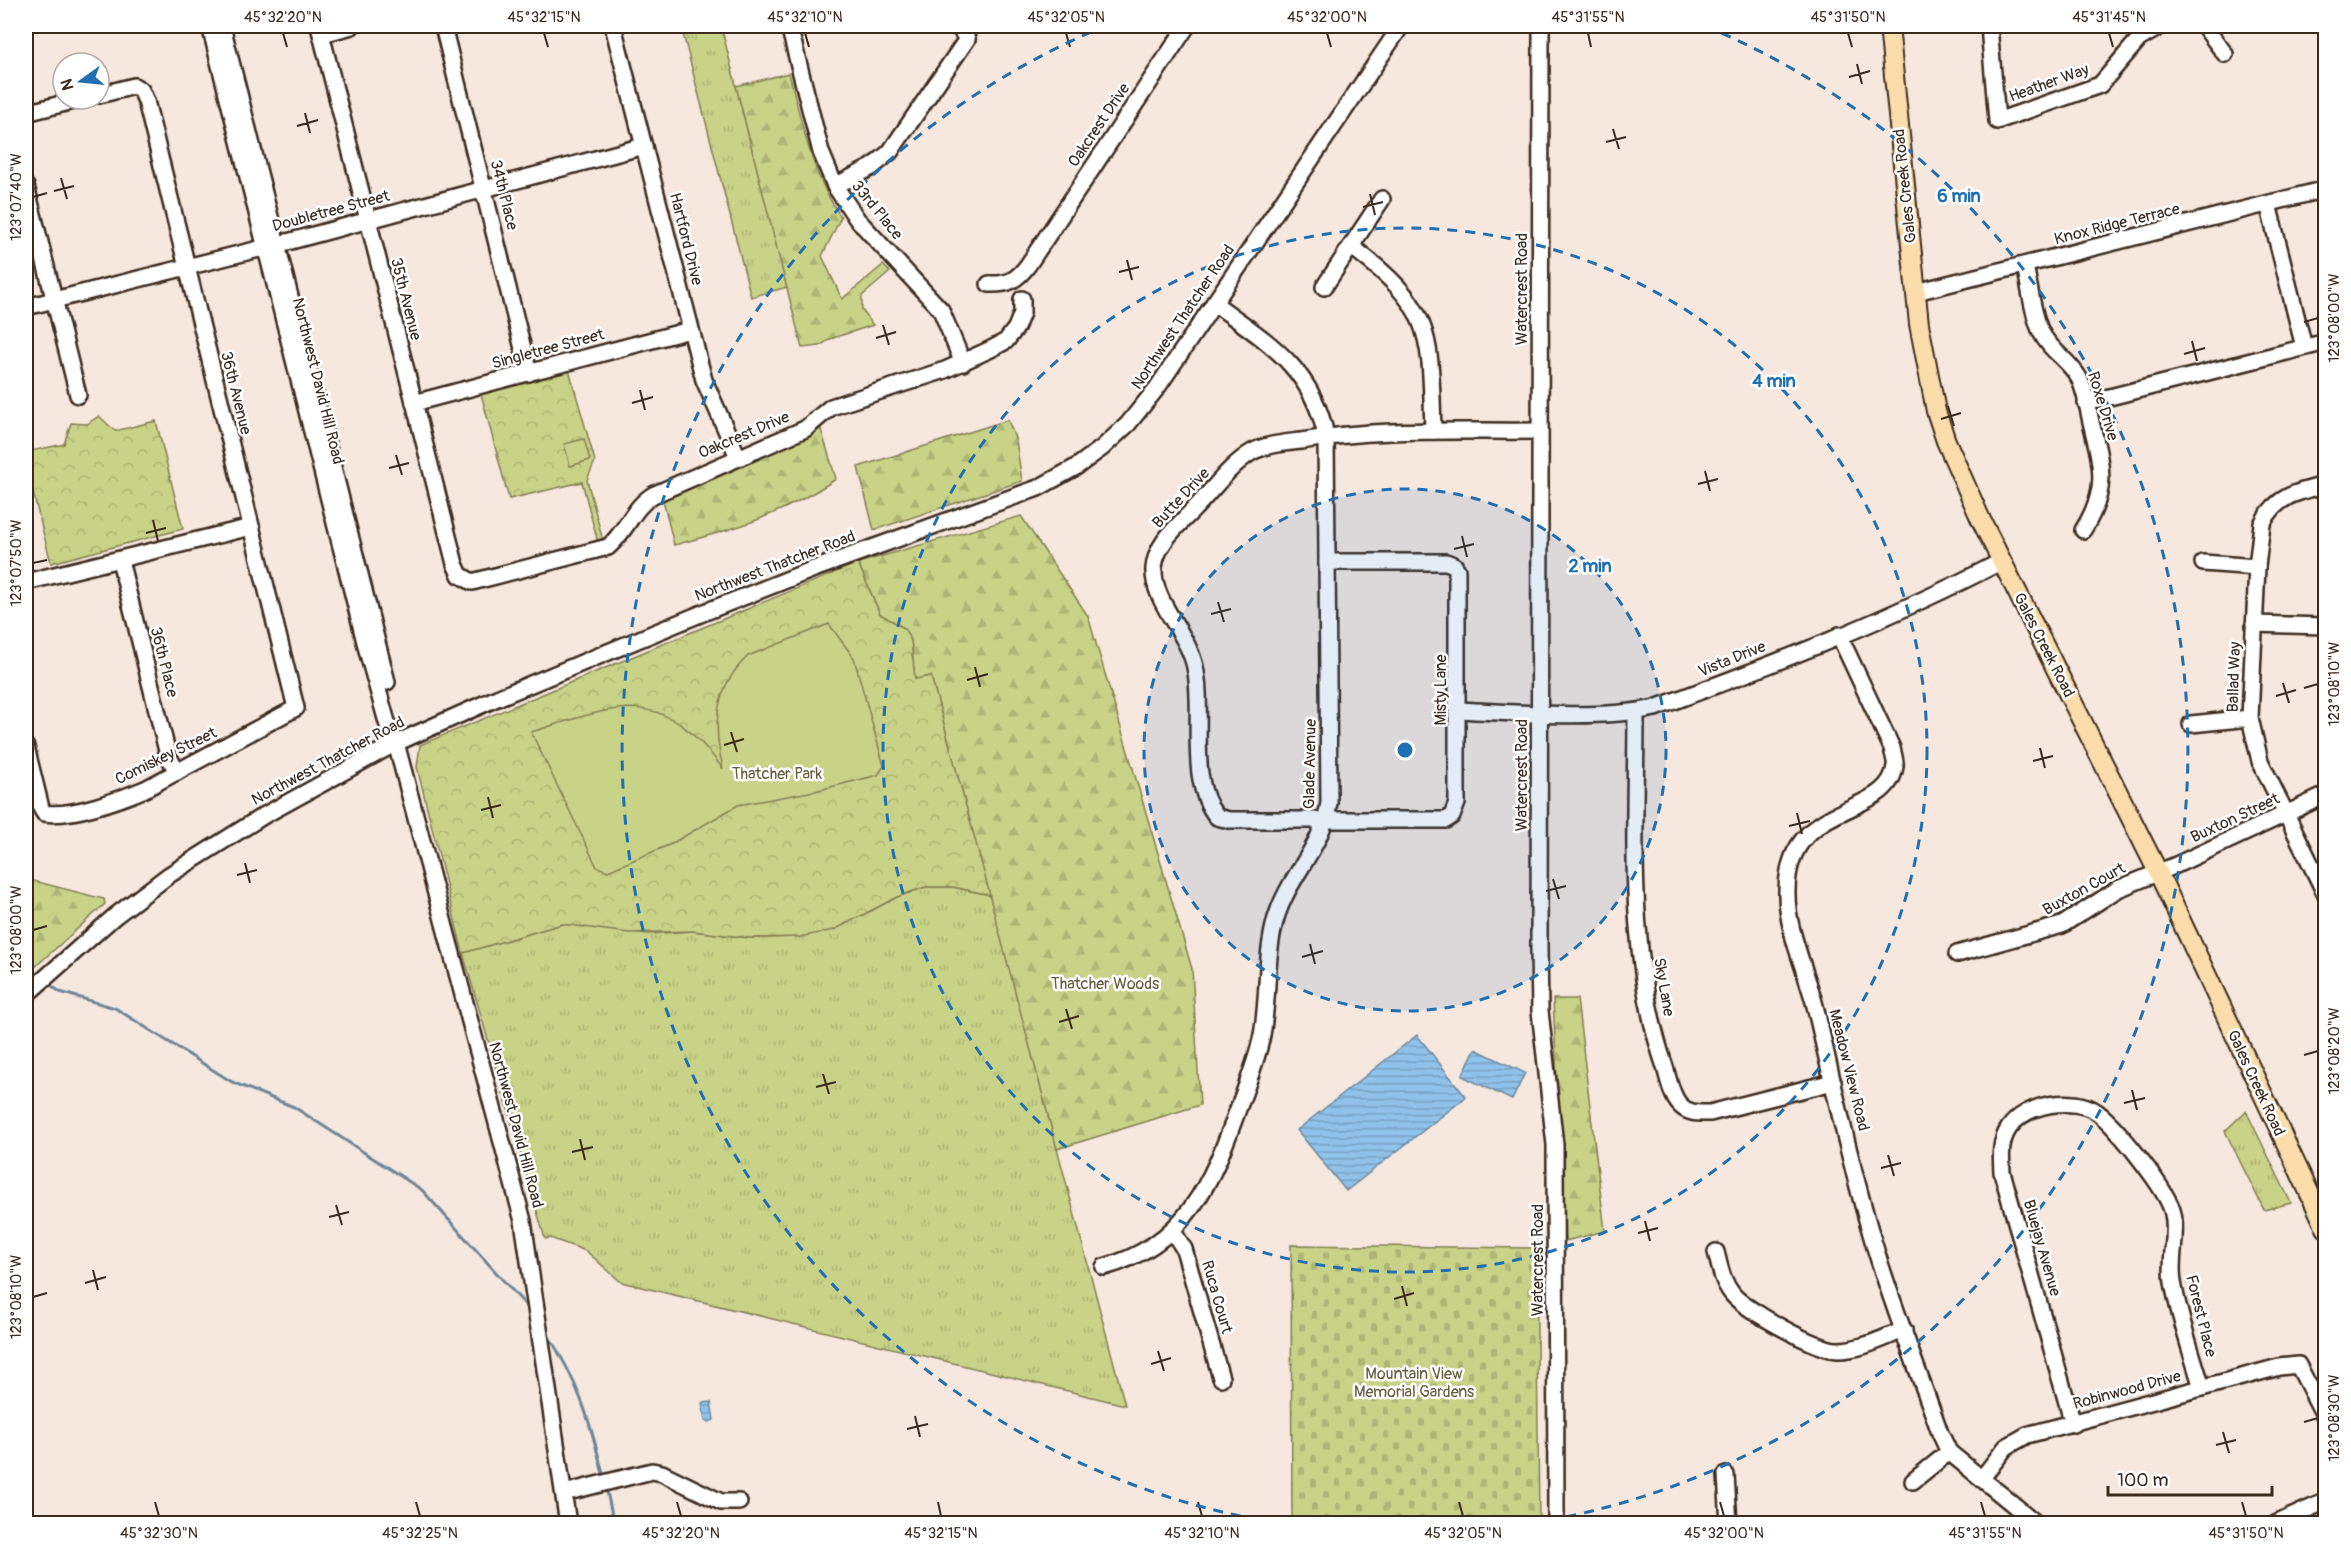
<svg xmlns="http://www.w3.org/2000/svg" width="2351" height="1549" viewBox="0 0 2351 1549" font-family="Pangolin,sans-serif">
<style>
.grass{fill:url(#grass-tufts);stroke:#827e52;stroke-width:1.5}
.forest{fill:url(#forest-firs);stroke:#827e52;stroke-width:1.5}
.cemetery{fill:url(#cemetery-stones);stroke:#827e52;stroke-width:1.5}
.park{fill:url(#park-crowns);stroke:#827e52;stroke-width:1.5}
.pitch{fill:#c9d387;stroke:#827e52;stroke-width:1.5}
.water{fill:url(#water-rules);stroke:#6d869a;stroke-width:1.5}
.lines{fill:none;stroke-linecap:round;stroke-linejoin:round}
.stream{stroke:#6d869a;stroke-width:3}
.minor-casing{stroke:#3b2a1e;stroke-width:20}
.major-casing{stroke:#3b2a1e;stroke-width:22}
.minor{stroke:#fff;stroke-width:15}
.major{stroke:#faddab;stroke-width:18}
.ticks{fill:none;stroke:#3b2a1e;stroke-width:2}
.ring{fill:none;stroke:#1f6fb2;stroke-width:3;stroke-dasharray:10 8}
.labels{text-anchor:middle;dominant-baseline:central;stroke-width:5;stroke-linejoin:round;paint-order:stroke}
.street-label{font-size:16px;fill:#3b2a1e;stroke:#fff}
.park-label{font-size:16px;fill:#665d3e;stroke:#fff}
.centre{fill:#1f6fb2;stroke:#fff;stroke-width:3}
.ring-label{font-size:18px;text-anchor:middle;font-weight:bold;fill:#1f6fb2;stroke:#fff;stroke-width:5;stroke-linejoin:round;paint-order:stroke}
.neatline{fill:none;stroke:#3b2a1e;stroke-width:2}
.ticks-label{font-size:15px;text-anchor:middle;fill:#3b2a1e}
</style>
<defs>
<pattern id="grass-tufts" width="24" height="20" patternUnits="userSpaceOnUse" patternTransform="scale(1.5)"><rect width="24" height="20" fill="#c9d387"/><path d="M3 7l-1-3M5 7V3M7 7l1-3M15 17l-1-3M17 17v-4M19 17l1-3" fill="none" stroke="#aeb574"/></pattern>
<pattern id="forest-firs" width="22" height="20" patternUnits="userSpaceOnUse" patternTransform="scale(1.5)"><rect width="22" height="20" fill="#c9d387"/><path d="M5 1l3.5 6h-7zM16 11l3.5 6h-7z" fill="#aeb574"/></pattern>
<pattern id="cemetery-stones" width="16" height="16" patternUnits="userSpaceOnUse" patternTransform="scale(1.5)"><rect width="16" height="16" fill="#c9d387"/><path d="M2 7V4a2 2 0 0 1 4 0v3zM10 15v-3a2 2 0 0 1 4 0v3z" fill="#aeb574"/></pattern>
<pattern id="park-crowns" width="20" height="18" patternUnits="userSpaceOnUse" patternTransform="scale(1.5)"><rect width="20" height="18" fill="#c9d387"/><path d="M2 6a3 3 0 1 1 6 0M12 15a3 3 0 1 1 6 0" fill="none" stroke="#aeb574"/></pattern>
<pattern id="water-rules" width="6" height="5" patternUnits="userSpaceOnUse" patternTransform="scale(1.5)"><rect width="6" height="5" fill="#8fc3ec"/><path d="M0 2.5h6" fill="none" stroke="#769fbf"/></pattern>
</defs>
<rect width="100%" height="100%" fill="#f6e8df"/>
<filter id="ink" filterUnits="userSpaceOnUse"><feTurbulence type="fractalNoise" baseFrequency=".0167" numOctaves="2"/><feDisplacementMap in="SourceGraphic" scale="12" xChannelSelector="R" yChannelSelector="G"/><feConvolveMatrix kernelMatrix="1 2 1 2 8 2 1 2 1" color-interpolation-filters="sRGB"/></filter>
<g filter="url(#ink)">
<g class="grass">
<path d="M681,26H721L787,287L751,297Z"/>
<path d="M925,887H953L990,895L1125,1405L621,1282L586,1251L550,1238L545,1239L463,953L562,924L648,934L693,931L750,938L800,937L863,915L897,897Z"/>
<path d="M2246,1111L2291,1203L2264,1210L2225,1131Z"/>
</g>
<g class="forest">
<path d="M789,73C802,123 811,174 841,217L822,256L842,299L883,265L890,272L862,296V310L873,325L830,339L820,346L802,348L736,86Z"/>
<path d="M1008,420L1016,441L1022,481L874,530L858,467Z"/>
<path d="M820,426L836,479C779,516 739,528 674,545L662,496L795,443Z"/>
<path d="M1021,516L1088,616L1192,969L1200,1105L1057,1149L931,676L915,680L911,641L904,628L880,614L858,563Z"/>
<path d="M26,879L104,899L105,904L26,975Z"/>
<path d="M1553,999H1577L1605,1231L1565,1241Z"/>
</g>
<path class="cemetery" d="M1291,1245L1536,1248L1539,1523H1292Z"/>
<g class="park">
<path d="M569,370L595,461L587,480L603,541L598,543L582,482L509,499L481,394Z"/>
<path d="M99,416L115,431L156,421L183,529L51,563L26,465V452L64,444L71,423L87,424Z"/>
<path d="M858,563L880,614L904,628L911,641L915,679L931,676L990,895L953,887H925L897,897L834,930L800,937L750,938L693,931L628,933L562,924L463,953L417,767L420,745Z"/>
</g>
<g class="pitch">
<path d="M584,439L590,460L570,466L564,444Z"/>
<path d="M829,624L854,658L884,766L878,775L815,791L738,805L671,844L608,871L597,867L531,732C619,705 661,684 723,769C713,726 713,689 748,656Z"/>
</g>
<g class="water">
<path d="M1417,1035L1466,1097L1346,1191L1297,1130Z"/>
<path d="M1475,1049L1525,1073L1512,1100L1462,1076Z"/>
<path d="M711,1402L714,1420L709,1422L705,1421L702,1403Z"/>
</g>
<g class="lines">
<g class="stream">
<path d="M26,965L40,977"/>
<path d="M48,983L60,992L115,1008L232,1082L294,1107L422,1190L529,1309"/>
<path d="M546,1332C579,1382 590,1421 604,1478"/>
<path d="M606,1487L614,1524"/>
</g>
<g class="minor-casing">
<g id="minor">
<path d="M210,26L368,654L390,733L396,743L523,1221L568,1524"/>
<path d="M222,26L387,682"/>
<path d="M319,26L455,564L460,575L472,582L608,547C626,532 633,507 653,495L805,429L831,407L945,370L991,349L1006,341L1016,328L1022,313V299"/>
<path d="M443,26L529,373"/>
<path d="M613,26L704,380L738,457"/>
<path d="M789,26L821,152L835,186L857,219L941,310L963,363"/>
<path d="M1541,26L1539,949L1540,1011L1555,1145L1556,1524"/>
<path d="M1989,26L1997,121L2100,85L2139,39L2161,26"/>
<path d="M2204,26L2225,54"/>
<path d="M322,34L352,26"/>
<path d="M26,113L81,99"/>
<path d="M26,186L78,395"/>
<path d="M835,186L872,167L890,152L967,39L958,26"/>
<path d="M2268,204L2304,347"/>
<path d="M1352,247C1434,309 1430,333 1433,431"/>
<path d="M2025,266C2030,287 2032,313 2041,332C2050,351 2069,360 2079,378C2085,390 2088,408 2091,422C2102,467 2109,489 2083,530"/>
<path d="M989,284C1008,285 1017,280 1028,265L1187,26"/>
<path d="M1324,287L1382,199"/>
<path d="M1916,292L2326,189"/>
<path d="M26,307L291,241L644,146"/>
<path d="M414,403L690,330"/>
<path d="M2086,403L2326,342"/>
<path d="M2326,485C2296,492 2276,496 2262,524L2257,567L2250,718L2260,761L2326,895"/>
<path d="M120,560L168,755L177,772"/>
<path d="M1327,562H1446L1454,565L1457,570V803L1452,816L1446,820H1229L1217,817C1186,780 1205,711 1195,667C1188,633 1152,602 1154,568C1156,543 1178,526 1194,509C1212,491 1230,465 1252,452C1267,444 1285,443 1301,441C1380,427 1460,432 1540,431"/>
<path d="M2203,563L2257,567"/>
<path d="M26,582L251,527"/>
<path d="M2254,624L2326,626"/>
<path d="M1839,635L1892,748C1893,754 1896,761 1895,766C1889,819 1787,798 1787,891C1786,931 1807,971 1816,1010C1834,1088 1851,1167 1874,1244C1893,1307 1918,1370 1940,1433L1949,1452L2037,1524"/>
<path d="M1459,710C1517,713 1599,720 1655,708C1772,665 1891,619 2002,561"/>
<path d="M1636,712C1636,830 1626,953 1665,1067C1668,1078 1672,1097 1680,1105C1688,1114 1699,1113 1710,1113L1833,1082"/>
<path d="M2191,724L2250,718"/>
<path d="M26,747L41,808L44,813C70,818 121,799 145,789L296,708L146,101L141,90L134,86L99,95"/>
<path d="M1957,954L2062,925L2118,889L2174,866L2326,795"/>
<path d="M26,995L115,916L169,875L263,816L396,743L497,698L705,612L814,569L1038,488L1076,467L1102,448L1128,424L1157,388L1401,26"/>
<path d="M1172,1230L1184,1249L1221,1378"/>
<path d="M1716,1252C1720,1267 1722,1282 1733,1295C1746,1310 1819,1351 1838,1350C1861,1350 1883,1338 1904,1330"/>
<path d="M1104,1267C1186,1245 1212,1182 1238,1109C1247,1085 1257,1060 1262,1035C1269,996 1265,956 1276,918C1289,875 1322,849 1329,803L1326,436C1312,367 1267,342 1214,303"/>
<path d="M2073,1424L2002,1172C2001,1156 2000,1141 2009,1128C2026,1103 2073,1096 2097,1112C2116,1126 2169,1191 2173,1214C2178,1236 2169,1259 2173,1282C2179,1318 2192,1353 2202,1388"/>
<path d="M1726,1475L1729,1524"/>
<path d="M1982,1478L2006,1447L2027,1435L2279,1367L2298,1365L2326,1419"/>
<path d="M1913,1481L1949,1452"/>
<path d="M564,1493L652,1471L662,1473L721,1502H739"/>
<path d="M2275,1524L2326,1501"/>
</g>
</g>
<g class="major-casing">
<path id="major" d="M1889,26L1919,324L1936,411L1946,441L1981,520L2158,872L2326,1228"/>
</g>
<use href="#minor" class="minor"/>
<use href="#major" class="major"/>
</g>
</g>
<path class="ticks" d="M283,33L287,47M544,33L548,47M805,33L809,47M1066,33L1070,47M1327,33L1331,47M1588,33L1591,47M1848,33L1852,47M2109,33L2113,47M1857,64L1862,84M1849,77L1870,71M305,113L310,133M297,126L318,120M1613,129L1619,149M1606,142L1626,137M61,178L67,199M54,191L74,186M1370,194L1375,215M33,197L47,193M1363,207L1383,202M1127,260L1132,280M1119,272L1139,267M2304,322L2318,318M883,325L889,345M876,338L896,332M2192,341L2197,361M2184,354L2205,348M640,390L645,410M632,403L653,397M1948,406L1954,426M1941,419L1961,413M396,455L402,475M389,468L409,463M1705,471L1710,491M1698,484L1718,479M153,520L158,541M146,533L166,528M1462,536L1467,557M1454,549L1474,544M33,563L47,560M1218,602L1224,622M1211,614L1231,609M975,667L980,687M967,680L988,674M2283,683L2289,703M2304,688L2318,684M2276,696L2296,690M731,732L737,752M724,745L744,739M2040,748L2045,768M2033,761L2053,756M488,797L493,818M481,810L501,805M1797,813L1802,834M1789,826L1810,821M245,863L250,883M237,875L257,870M1553,879L1559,899M1546,891L1566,886M33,930L47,926M1310,944L1315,964M1302,957L1323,951M1066,1009L1072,1029M1059,1022L1079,1016M2304,1055L2318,1051M823,1074L829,1094M816,1087L836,1082M2132,1090L2137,1110M2124,1103L2145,1098M580,1139L585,1160M572,1152L593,1147M1888,1155L1894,1176M1881,1168L1901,1163M336,1205L342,1225M329,1217L349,1212M1645,1221L1650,1241M1638,1233L1658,1228M93,1270L98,1290M85,1283L106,1277M1402,1286L1407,1306M33,1297L47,1293M1394,1299L1414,1293M1158,1351L1164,1371M1151,1364L1171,1358M915,1416L920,1437M2304,1422L2318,1418M907,1429L928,1424M2223,1432L2229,1453M2216,1445L2236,1440M155,1502L159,1516M416,1502L420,1516M677,1502L681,1516M938,1502L941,1516M1198,1502L1202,1516M1459,1502L1463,1516M1720,1502L1724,1516M1981,1502L1985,1516M2242,1502L2246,1516"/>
<circle cx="1405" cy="750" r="261" fill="#1f6fb2" fill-opacity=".12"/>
<g class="ring">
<circle cx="1405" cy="750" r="261"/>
<circle cx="1405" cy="750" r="522"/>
<path d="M1276 1523A784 784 0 0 1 1105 26M1705 26A784 784 0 0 1 1534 1523"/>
</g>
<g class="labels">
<g class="street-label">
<text transform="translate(2049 83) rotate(-20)">Heather Way</text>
<text transform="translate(1099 125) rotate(-56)">Oakcrest Drive</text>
<text transform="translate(1905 186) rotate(-96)">Gales Creek Road</text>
<text transform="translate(504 195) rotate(76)">34th Place</text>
<text transform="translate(877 210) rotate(51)">33rd Place</text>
<text transform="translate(331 211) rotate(-15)">Doubletree Street</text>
<text transform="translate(2117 224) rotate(-14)">Knox Ridge Terrace</text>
<text transform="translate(686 239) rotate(76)">Hartford Drive</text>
<text transform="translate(1522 289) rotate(-90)">Watercrest Road</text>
<text transform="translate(406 299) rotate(76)">35th Avenue</text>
<text transform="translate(1183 317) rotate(-56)">Northwest Thatcher Road</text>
<text transform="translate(548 349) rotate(-15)">Singletree Street</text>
<text transform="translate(318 381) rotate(76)">Northwest David Hill Road</text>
<text transform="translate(236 393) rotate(76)">36th Avenue</text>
<text transform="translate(2103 406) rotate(73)">Roxe Drive</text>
<text transform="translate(744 435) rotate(-23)">Oakcrest Drive</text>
<text transform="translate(1181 498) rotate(-47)">Butte Drive</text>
<text transform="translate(775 566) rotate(-21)">Northwest Thatcher Road</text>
<text transform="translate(2044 645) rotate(63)">Gales Creek Road</text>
<text transform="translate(1732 659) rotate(-22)">Vista Drive</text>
<text transform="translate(164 662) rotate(76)">36th Place</text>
<text transform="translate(2234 677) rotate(-88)">Ballad Way</text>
<text transform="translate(1441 690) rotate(-90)">Misty Lane</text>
<text transform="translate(166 756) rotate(-26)">Comiskey Street</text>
<text transform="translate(328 761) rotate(-28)">Northwest Thatcher Road</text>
<text transform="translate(1310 764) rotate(-89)">Glade Avenue</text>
<text transform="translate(1522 775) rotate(-90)">Watercrest Road</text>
<text transform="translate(2235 818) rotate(-25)">Buxton Street</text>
<text transform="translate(2084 889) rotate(-29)">Buxton Court</text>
<text transform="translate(1664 987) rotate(80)">Sky Lane</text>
<text transform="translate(1849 1070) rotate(76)">Meadow View Road</text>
<text transform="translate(2256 1083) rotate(65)">Gales Creek Road</text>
<text transform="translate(516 1125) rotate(75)">Northwest David Hill Road</text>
<text transform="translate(2042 1248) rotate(74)">Bluejay Avenue</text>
<text transform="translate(1538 1260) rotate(-90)">Watercrest Road</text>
<text transform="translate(1217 1297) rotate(74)">Ruca Court</text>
<text transform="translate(2201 1316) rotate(76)">Forest Place</text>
<text transform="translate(2127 1390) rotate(-15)">Robinwood Drive</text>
</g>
<g class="park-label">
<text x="777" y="774">Thatcher Park</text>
<text x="1105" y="984">Thatcher Woods</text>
<text x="1414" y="1374">Mountain View<tspan x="1414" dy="18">Memorial Gardens</tspan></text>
</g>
</g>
<circle cx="1405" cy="750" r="9" class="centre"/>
<g class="ring-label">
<text x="1959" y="202">6 min</text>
<text x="1774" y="387">4 min</text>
<text x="1590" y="572">2 min</text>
</g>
<rect width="2351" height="1549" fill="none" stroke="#fff" stroke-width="66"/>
<g transform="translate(81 81) rotate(255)"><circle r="28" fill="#ffffff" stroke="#b1aaa5" stroke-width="1.5"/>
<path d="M0-4.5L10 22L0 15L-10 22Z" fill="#1f6fb2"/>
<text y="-9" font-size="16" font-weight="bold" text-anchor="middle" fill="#3b2a1e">N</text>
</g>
<path d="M2108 1486v9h164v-9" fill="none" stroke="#3b2a1e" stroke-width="3"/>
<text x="2117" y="1486" font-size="18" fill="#3b2a1e" stroke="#ffffff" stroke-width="4.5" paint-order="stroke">100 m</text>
<rect x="33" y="33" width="2285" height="1483" class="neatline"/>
<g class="ticks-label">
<text x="283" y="22">45°32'20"N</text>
<text x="544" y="22">45°32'15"N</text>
<text x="805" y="22">45°32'10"N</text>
<text x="1066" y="22">45°32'05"N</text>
<text x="1327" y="22">45°32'00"N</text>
<text x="1588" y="22">45°31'55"N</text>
<text x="1848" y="22">45°31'50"N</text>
<text x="2109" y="22">45°31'45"N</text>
<text transform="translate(16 197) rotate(-90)" y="5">123°07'40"W</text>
<text transform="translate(2334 318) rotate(-90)" y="5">123°08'00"W</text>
<text transform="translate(16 563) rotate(-90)" y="5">123°07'50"W</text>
<text transform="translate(2334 684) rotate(-90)" y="5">123°08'10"W</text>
<text transform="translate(16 930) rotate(-90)" y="5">123°08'00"W</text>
<text transform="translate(2334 1051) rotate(-90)" y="5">123°08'20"W</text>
<text transform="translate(16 1297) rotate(-90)" y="5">123°08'10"W</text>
<text transform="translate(2334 1418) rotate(-90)" y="5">123°08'30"W</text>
<text x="159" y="1538">45°32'30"N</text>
<text x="420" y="1538">45°32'25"N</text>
<text x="681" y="1538">45°32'20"N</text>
<text x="941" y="1538">45°32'15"N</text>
<text x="1202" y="1538">45°32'10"N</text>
<text x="1463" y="1538">45°32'05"N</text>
<text x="1724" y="1538">45°32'00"N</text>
<text x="1985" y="1538">45°31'55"N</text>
<text x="2246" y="1538">45°31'50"N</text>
</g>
</svg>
